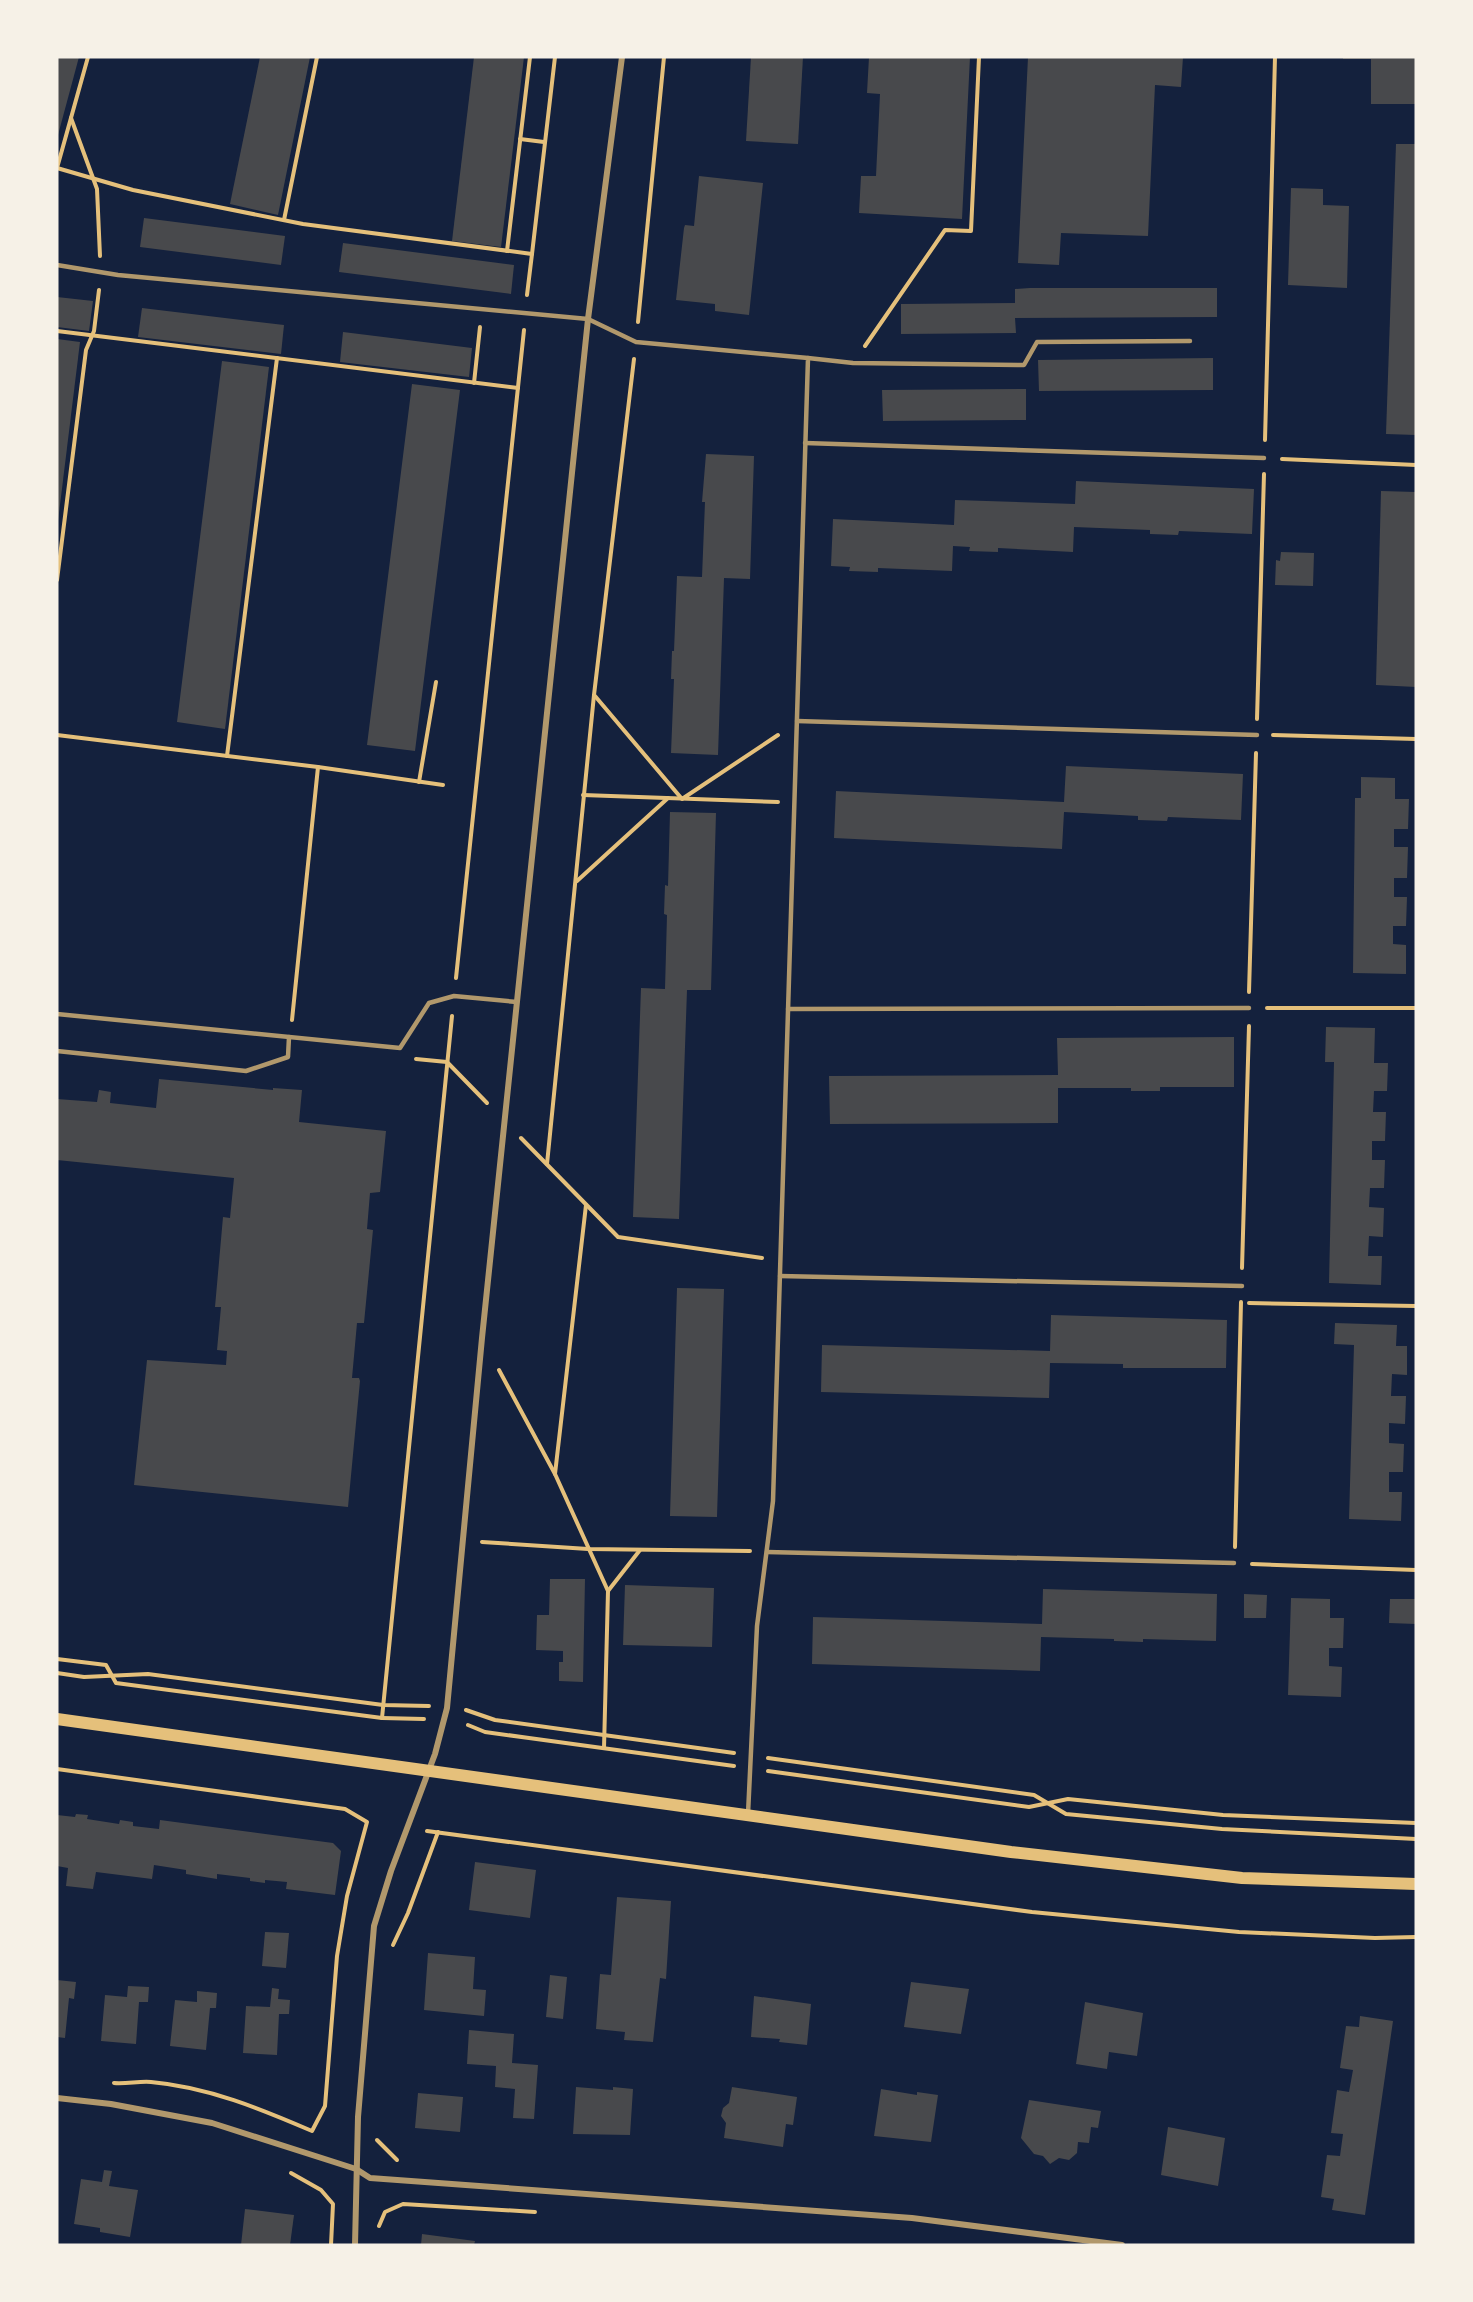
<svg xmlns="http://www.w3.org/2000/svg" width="1473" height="2302" viewBox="0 0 1473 2302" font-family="Poppins,sans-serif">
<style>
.building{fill:#48494c}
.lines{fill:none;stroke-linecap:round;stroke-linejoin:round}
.path{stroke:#e5c07b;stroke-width:4}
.service{stroke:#b1986c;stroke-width:4.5}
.minor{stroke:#b1986c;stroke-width:6}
.secondary{stroke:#e5c07b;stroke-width:12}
</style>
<rect width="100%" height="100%" fill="#14213d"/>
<g class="building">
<path d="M57,57H79L58,135H57Z"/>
<path d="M260,57H310L278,215L230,204Z"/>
<path d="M474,57H524L501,247L452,241Z"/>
<path d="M751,57H803L798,144L746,141Z"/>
<path d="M869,57H970L962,219L859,213L861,176H876L880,94L867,93Z"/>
<path d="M1028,57H1183L1181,87L1155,85L1148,236L1061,233L1059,265L1018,263Z"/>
<path d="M1343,57H1416V104H1371V59H1343Z"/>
<path d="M1396,144H1416V435L1386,434Z"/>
<path d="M699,176L763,183L749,315L715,311V304L676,300L684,228L685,225L694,226Z"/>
<path d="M1291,188L1323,189V205L1349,206L1347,288L1288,285Z"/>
<path d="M144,218L285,236L281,265L140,247Z"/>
<path d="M343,243L514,265L511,294L339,272Z"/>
<path d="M1030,288H1217V317L1015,318L1016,333L901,334V304L1015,303V289Z"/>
<path d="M57,297L93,301L89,331L57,327Z"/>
<path d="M142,308L284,325L281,354L138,337Z"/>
<path d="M343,332L472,348L469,377L340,362Z"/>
<path d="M57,339L80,342L58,521H57Z"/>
<path d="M1213,358V390L1039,391L1038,360Z"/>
<path d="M222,361L269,367L225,729L177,722Z"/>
<path d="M412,384L460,390L415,751L367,745Z"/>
<path d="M1026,389V420L883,421L882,390Z"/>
<path d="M706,454L754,456L750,579L724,578L718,755L671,753L674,679H671L672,651H674L677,576L702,577L705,502H702Z"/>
<path d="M1076,481L1254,489L1252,534L1179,531L1178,535L1150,534V530L1074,527L1073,552L998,548V552L969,551L970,547L953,546L952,571L878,568V572L849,571L850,567L831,566L833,519L954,525L955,500L1075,504Z"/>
<path d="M1381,491L1416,492V687L1376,685Z"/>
<path d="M1281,552L1314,553L1313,586L1275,585L1276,560L1280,561Z"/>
<path d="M1066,766L1243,774L1241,820L1168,817L1167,821L1138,820V816L1064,812L1062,849L834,838L836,791L1064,802Z"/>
<path d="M1361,777L1395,778V799H1409L1408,829H1394V847H1408L1407,878H1394V897H1407L1406,926H1393V944L1406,945V974L1353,973L1355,798H1361Z"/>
<path d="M670,812L716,813L711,990H687L679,1219L633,1217L641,988L665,989L667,915L664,914L665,885L668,886Z"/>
<path d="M1326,1027L1375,1028L1374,1063H1388L1387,1091H1374L1373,1112H1386L1385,1141H1372V1160H1385L1384,1188H1370L1369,1207L1384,1208L1383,1237L1369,1236L1368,1256H1382L1381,1285L1329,1283L1334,1062H1325Z"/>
<path d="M1234,1037V1087H1160V1091H1131V1088H1058V1123L830,1124L829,1076L1058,1075L1057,1038Z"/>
<path d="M159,1079L273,1090V1088L302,1090L299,1122L386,1131L380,1192L370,1193L367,1229L373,1230L364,1323H357L352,1378H359L360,1381L348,1507L134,1485L147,1360L226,1365L227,1351L217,1350L221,1307H215L223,1217L230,1218L234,1178L57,1160V1099L97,1102L99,1090L111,1092L110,1103L156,1108Z"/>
<path d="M677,1288L724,1289L717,1517L670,1516Z"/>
<path d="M1051,1315L1227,1320L1226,1368H1123V1364L1050,1363L1049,1398L821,1392L822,1345L1050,1351Z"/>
<path d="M1335,1323L1397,1325L1396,1346H1407V1375L1392,1374L1391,1396H1406L1405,1424L1389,1423V1443L1404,1444L1403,1472H1389V1492H1402L1401,1521L1349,1519L1354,1345L1334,1344Z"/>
<path d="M550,1579H585L583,1682L559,1681V1662H563V1651L536,1650L537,1615H549Z"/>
<path d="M625,1585L714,1588L712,1647L623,1645Z"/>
<path d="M1043,1589L1217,1594L1216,1641L1143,1639V1642L1114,1641V1639L1041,1637L1040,1671L812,1664L813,1617L1042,1624Z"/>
<path d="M1244,1594L1267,1595L1266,1618H1244Z"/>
<path d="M1291,1598L1330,1599V1618H1344L1343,1648H1329V1666L1342,1667L1341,1697L1288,1695Z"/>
<path d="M1390,1599H1416V1624L1389,1623Z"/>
<path d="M76,1814L88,1815L87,1819L119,1824L120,1820L133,1822V1826L159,1829L160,1820L333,1843L341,1851L335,1895L286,1889L287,1882L265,1880V1883L250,1881V1878L217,1874V1879L186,1874V1870L154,1865L152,1879L96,1872L93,1889L66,1886L68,1868L57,1866V1815L75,1817Z"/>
<path d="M475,1862L536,1870L530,1918L469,1910Z"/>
<path d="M617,1897L671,1901L666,1979L660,1978L653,2042L624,2040L625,2032L596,2029L600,1974L611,1975Z"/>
<path d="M265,1932L289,1933L286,1968L262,1966Z"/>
<path d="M428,1953L475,1957L473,1989L486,1990L484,2016L424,2010Z"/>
<path d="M550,1975L567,1977L563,2019L546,2017Z"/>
<path d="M57,1980L76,1982L74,1999L69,1998L65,2038L57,2037Z"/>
<path d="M911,1982L969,1989L961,2034L904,2027Z"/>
<path d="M128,1986L149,1987L148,2002H139L136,2044L101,2041L105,1995L127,1997Z"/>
<path d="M272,1988L279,1989L278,1999L290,2000L289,2014H279L277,2055L243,2053L246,2006L270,2007Z"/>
<path d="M197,1991L217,1993L216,2008H210L206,2050L170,2046L175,2000L197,2002Z"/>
<path d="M754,1996L811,2004L807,2045L779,2042L780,2039L751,2037Z"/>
<path d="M1085,2002L1143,2013L1137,2056L1109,2052L1107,2069L1076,2064Z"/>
<path d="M1360,2016L1393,2021L1365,2215L1332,2210L1334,2199L1321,2197L1327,2155L1340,2156L1343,2134L1331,2133L1337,2090L1349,2092L1353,2070L1340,2068L1346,2026L1359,2027Z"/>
<path d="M469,2030L514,2034L512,2063L538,2065L534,2119L513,2118L515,2089L495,2087L496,2066L467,2064Z"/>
<path d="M576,2087L613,2090V2087L633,2089L630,2135L573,2134Z"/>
<path d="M732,2087L797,2097L793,2125L786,2124L783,2147L724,2138L726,2123L721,2116L723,2108L729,2103Z"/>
<path d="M881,2089L917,2095V2092L938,2095L931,2142L874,2136Z"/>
<path d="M418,2093L463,2097L460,2132L415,2128Z"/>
<path d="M1029,2100L1101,2111L1098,2128L1091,2127L1089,2143L1078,2142L1077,2153L1069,2160L1059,2158L1050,2164L1043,2156L1034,2154L1021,2138Z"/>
<path d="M1168,2127L1225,2138L1218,2186L1161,2175Z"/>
<path d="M104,2170L112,2171L109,2186L138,2190L130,2237L100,2232V2228L74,2224L81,2179L102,2182Z"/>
<path d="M245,2209L294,2215L290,2245H241Z"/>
<path d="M422,2234L475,2241L474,2245H421Z"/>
</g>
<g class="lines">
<g class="path">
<path d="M71,118L97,189L100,256"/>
<path d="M520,139L544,142"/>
<path d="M57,168L133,190L303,224L532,254L527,295"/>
<path d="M57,168L88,57"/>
<path d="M284,220L317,57"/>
<path d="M507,251L530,57"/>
<path d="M532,254L555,57"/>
<path d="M638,322L664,57"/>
<path d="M57,331L518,388"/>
<path d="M865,346L945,230L971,231L979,57"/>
<path d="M474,383L480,327"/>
<path d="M1265,440L1275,57"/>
<path d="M1282,459L1416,465"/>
<path d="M57,580L86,350L94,331L99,290"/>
<path d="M595,696L682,799L778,735"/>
<path d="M1257,719L1264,474"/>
<path d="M57,735L318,767L443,785"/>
<path d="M1273,735L1416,739"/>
<path d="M227,756L277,358"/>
<path d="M419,782L436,682"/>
<path d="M583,795L778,802"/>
<path d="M577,881L668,798"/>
<path d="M456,978L524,330"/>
<path d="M1249,992L1256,753"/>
<path d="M1267,1008H1416"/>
<path d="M292,1020L318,767"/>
<path d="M416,1059L447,1062L487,1103"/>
<path d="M521,1138L618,1237L762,1258"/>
<path d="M547,1164L594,695L634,359"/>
<path d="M1242,1268L1249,1026"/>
<path d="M1249,1303L1416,1306"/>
<path d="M499,1370L555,1474L608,1591L604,1748"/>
<path d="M555,1474L586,1205"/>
<path d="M482,1542L588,1549L750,1551"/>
<path d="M1235,1547L1241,1302"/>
<path d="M1252,1564L1416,1570"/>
<path d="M608,1591L640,1550"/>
<path d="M57,1659L106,1665L116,1683L382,1718L452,1016"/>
<path d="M57,1673L84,1677L148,1674L383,1705L429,1706"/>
<path d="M466,1710L495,1720L734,1753"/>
<path d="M382,1718L424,1719"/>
<path d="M468,1725L485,1732L529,1738L734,1766"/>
<path d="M768,1758L1034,1795L1066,1814L1222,1829L1416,1839"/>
<path d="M57,1769L345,1809L367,1822L347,1896L337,1956L325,2106L312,2131C261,2109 208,2087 151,2082C139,2081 127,2084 114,2083"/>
<path d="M768,1771L1029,1807L1068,1799L1223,1815L1416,1823"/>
<path d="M427,1831L1032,1912L1239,1932L1375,1938L1416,1937"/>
<path d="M393,1945L408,1913L438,1832"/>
<path d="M377,2140L397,2160"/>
<path d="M291,2173L321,2190L333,2204L331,2245"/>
<path d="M379,2226L385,2212L403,2204L535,2212"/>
</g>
<g class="service">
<path d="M57,265L118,275L588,319L636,342L808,358L773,1501L757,1626L748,1814"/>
<path d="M808,358L853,363L1024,365L1037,342L1190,341"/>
<path d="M805,443L1264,458"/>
<path d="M797,721L1257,735"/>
<path d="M788,1009L1249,1008"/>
<path d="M57,1014L400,1048L429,1003L454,996L517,1002"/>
<path d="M57,1051L246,1071L288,1057L289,1037"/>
<path d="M780,1276L1242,1286"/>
<path d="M767,1552L1234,1563"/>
</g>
<g class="minor">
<path d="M57,2098L111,2104L212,2123L356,2169L370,2178L912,2218L1122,2245"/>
<path d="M355,2245L358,2117L374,1926L391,1871L435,1754L447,1708L482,1338L588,319L622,57"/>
</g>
<path class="secondary" d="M57,1719L1011,1852L1242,1878L1416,1884"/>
</g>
<rect width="1473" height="2302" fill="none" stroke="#f6f1e7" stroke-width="117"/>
</svg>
